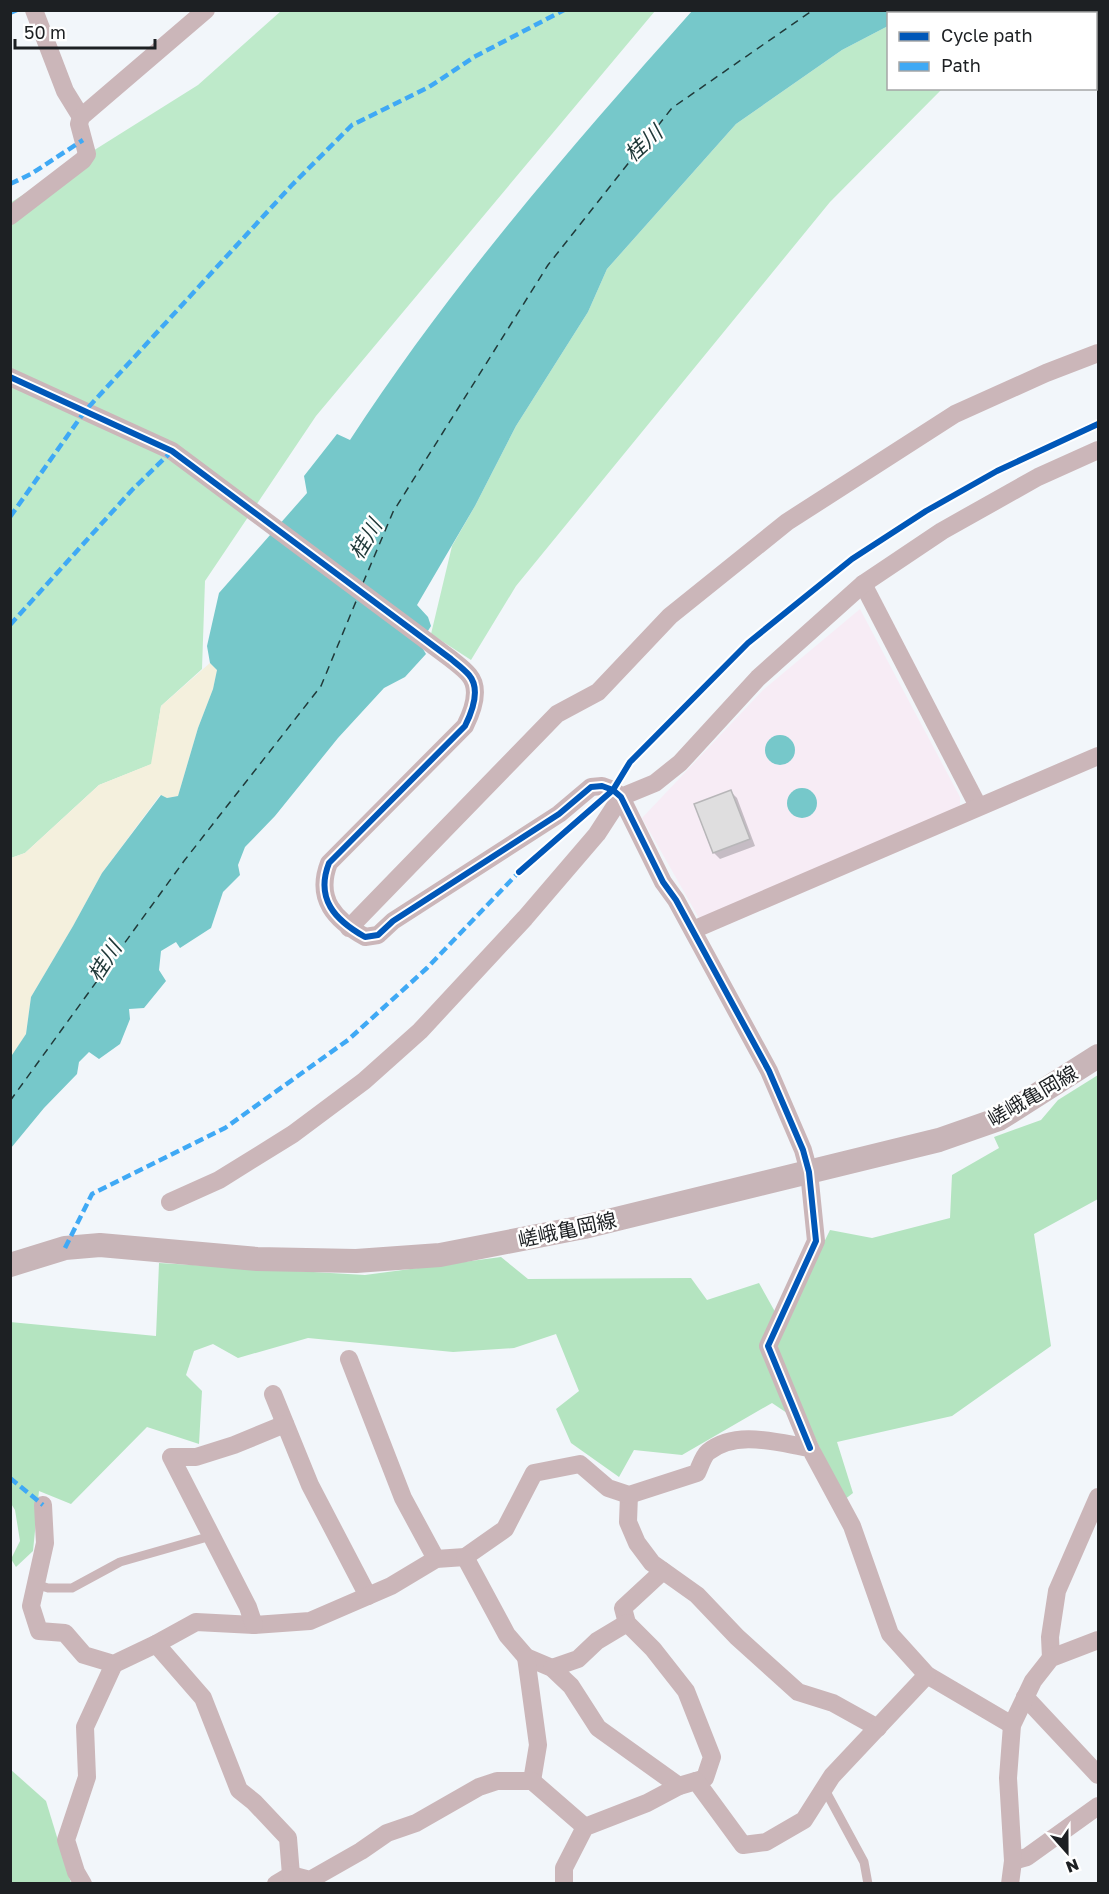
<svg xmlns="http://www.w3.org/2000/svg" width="1109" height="1894" viewBox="0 0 1109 1894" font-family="'Golos Text','Noto Sans JP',sans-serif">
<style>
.industrial{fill:#f7ecf5}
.green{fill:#beeaca}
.forest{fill:#b4e4c0}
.sand{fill:#f4f0dd}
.water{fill:#76c8ca}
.shadow{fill:#0003}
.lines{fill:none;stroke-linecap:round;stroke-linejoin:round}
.ferry{stroke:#213a3a;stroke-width:1.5;stroke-dasharray:8 6;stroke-linecap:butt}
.building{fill:#dfdedf;stroke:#b7b6b8;stroke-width:1.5}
.service{stroke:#cbb6b9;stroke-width:9}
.minor{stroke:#cbb6b9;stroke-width:18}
.secondary{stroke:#c8b5b8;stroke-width:24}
.quiet{stroke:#3fa9f5;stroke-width:4.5;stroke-dasharray:9 4.5;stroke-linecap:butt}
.cycleway-casing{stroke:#fff;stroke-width:10}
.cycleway{stroke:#0057b8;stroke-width:6}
.labels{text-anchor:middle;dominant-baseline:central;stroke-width:5;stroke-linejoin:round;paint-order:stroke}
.street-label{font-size:20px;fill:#1d2023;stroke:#fff}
.water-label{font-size:21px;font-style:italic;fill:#213a3a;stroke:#fff}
</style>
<rect width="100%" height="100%" fill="#f2f6fa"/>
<path class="industrial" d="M860,609L960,797V807L700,920L642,818L763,690Z"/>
<g class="green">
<path d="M919,10L1045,11L1040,14H913Z"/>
<path d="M281,11H655L316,416L205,581L202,669L161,706L152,764L99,785L25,853L11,858L10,203L198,85Z"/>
<path d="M888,26V88L942,89L830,202L516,586L471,660L431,634L452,546L475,506L516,426L588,312L607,269L736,124L842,50Z"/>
</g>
<g class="forest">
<path d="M1098,1075V1199L1034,1234L1051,1346L952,1416L837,1442L853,1493L844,1500L811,1429L772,1403L682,1455L634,1450L619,1477L571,1443L556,1409L579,1391L556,1334L514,1348L453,1352L308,1338L238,1358L213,1344L194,1351L186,1375L202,1391L199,1444L147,1427L71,1504L39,1491L33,1551L16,1567L11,1559L20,1541L15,1510L10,1502V1322L156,1336L159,1263L365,1275L501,1257L528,1279L691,1278L707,1300L759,1283L783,1326L830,1230L872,1238L950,1218L952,1175L999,1148L994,1137L1041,1120L1058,1100Z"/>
<path d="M10,1769L46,1801L71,1883H11Z"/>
</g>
<path class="sand" d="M210,663L217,670L213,689L198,728L178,796L167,798L160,795L102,873L73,926L31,997L26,1034L11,1058V858L25,853L99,785L151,764L161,706Z"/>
<g class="water">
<path d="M692,11H919L913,13L888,14V26L842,50L736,124L607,269L588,312L516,426L475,506L417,605L428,617L431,626L420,644L426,654L405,677L384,688L338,738L275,816L245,847L238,865L240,875L223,892L211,928L180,948L176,942L161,951L159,970L166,981L144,1008L129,1009L130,1019L120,1044L99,1059L89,1052L79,1062L77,1074L44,1108L11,1148L10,1058L26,1034L31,997L73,926L102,873L161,795L167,798L178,796L198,728L213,689L217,670L210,663L207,646L219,593L307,493L304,476L337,434L350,440C450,286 570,148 692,11Z"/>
<circle cx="780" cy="750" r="15"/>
<circle cx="802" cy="803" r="15"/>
</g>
<path class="shadow" d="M731,792L737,798L755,846L720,859L714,853Z"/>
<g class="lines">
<g class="ferry">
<path d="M363,583L393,512L548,265L672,108L813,10"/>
<path d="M10,1101L184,861L321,686L357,599"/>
</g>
</g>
<path class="building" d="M731,790L750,839L713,853L694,804Z"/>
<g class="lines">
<g class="service">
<path d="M35,1584L48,1588H72L120,1562L211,1536"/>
<path d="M824,1788L864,1862L868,1884"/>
</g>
<g class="minor">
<path d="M34,10L65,91L81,117"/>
<path d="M10,216L83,160L87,154L79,124L81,117L206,10"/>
<path d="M10,377L172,451L451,659C457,664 464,669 469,675C481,689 472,712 465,726L329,863C315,899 335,920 365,937L378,935L393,921L559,814L591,787L602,786L613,790L621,797L663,882L676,900L769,1071L803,1150L809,1172L816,1241L768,1346L810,1448"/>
<path d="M863,584L978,806"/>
<path d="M349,928L557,714L598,692L670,616L787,522L955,414L1046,373L1098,353"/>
<path d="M693,930L1098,756"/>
<path d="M170,1202L219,1180L293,1134L364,1081L420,1031L525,918L597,834L621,797L655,783L680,763L758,678L863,584L942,531L1038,477L1098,450"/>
<path d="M349,1359L403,1498L436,1559"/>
<path d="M273,1394L310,1485L368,1596"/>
<path d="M629,1495L628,1522L637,1543L652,1563L697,1595L737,1637L798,1692L833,1703L878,1728"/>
<path d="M43,1505L45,1543L31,1606L39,1631L65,1633L84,1655L114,1664L156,1644L196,1622L254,1625L310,1621L391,1586L436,1559L465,1557L505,1529L534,1473L580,1464L608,1488L629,1495L697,1473C700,1467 703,1456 708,1452C736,1429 778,1443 810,1448L852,1526L890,1634L927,1675L1012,1725"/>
<path d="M465,1557L507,1635L526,1657L552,1668L571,1686L598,1728L679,1786"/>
<path d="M663,1571L623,1608L627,1623L653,1649L686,1691L712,1757L705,1778L696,1781"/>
<path d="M254,1625L248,1607L171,1457H196L234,1445L285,1424"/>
<path d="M156,1644L203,1698L239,1790L254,1802L288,1838L291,1875L276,1884"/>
<path d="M526,1657L538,1745L532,1781"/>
<path d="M1051,1658L1050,1637L1057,1591L1098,1497"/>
<path d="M552,1668L578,1659L597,1641L627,1623"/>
<path d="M1025,1697L1098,1775"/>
<path d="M1013,1861L1027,1857L1098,1806"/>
<path d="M291,1875L310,1880L361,1851L387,1833L416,1823L479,1787L497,1781H532L585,1827"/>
<path d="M83,1884L76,1872L66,1840L87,1777L85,1727L114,1664"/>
<path d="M564,1884V1868L585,1827L647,1803L679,1786L696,1781L743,1845L766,1842L804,1820L832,1776L927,1675"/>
<path d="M1010,1884L1013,1861L1008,1778L1012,1725L1033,1681L1051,1658L1098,1640"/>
</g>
<path class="secondary" d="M10,1265L65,1248L100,1245L257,1259L356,1261L440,1255L584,1227L939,1140L999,1119L1098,1056"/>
<g class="quiet">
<path d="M10,13L17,10"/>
<path d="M10,184L31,174L83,140"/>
<path d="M10,517L85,411L291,186L352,125L429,87L474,57L564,10"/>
<path d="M10,625L132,490L172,451"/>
<path d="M65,1248L92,1194L225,1128L348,1040L427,968L519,872"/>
<path d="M10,1478L43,1505"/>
</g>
<g class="cycleway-casing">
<g id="cycleway">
<path d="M10,377L172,451L451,659C457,664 464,669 469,675C481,689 472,712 465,726L329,863C315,899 335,920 365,937L378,935L393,921L559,814L591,787L602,786L613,790L621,797L663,882L676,900L769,1071L803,1150L809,1172L816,1241L768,1346L810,1448"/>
<path d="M519,872L613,790L630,762L748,643L852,559L926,511L997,471L1098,424"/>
</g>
</g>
<use href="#cycleway" class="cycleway"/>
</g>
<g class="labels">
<g class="street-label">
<text transform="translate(1032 1095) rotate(-30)">嵯峨亀岡線</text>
<text transform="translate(567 1229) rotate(-12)">嵯峨亀岡線</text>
</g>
<g class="water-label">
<text transform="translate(643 143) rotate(-42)">桂川</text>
<text transform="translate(365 539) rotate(-59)">桂川</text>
<text transform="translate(104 961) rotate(-57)">桂川</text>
</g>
</g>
<rect width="1109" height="1894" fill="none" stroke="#1d2023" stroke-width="24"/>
<rect x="887" y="12" width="210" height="78" fill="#ffffff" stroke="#a5a6a7" stroke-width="1.5"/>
<rect x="899" y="32" width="30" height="9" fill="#0057b8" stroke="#a5a6a7" stroke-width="1.5"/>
<text x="941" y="42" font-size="18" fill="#1d2023">Cycle path</text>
<rect x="899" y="62" width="30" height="9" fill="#3fa9f5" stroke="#a5a6a7" stroke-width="1.5"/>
<text x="941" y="72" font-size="18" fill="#1d2023">Path</text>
<g transform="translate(1067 1852) rotate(159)" stroke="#ffffff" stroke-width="4.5" paint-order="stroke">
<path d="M0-4.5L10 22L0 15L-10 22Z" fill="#1d2023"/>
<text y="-9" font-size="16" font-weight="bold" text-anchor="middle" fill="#1d2023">N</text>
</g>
<path d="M15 39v9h140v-9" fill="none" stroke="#1d2023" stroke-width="3"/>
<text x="24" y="39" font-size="18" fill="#1d2023" stroke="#ffffff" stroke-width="4.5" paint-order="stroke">50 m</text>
</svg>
